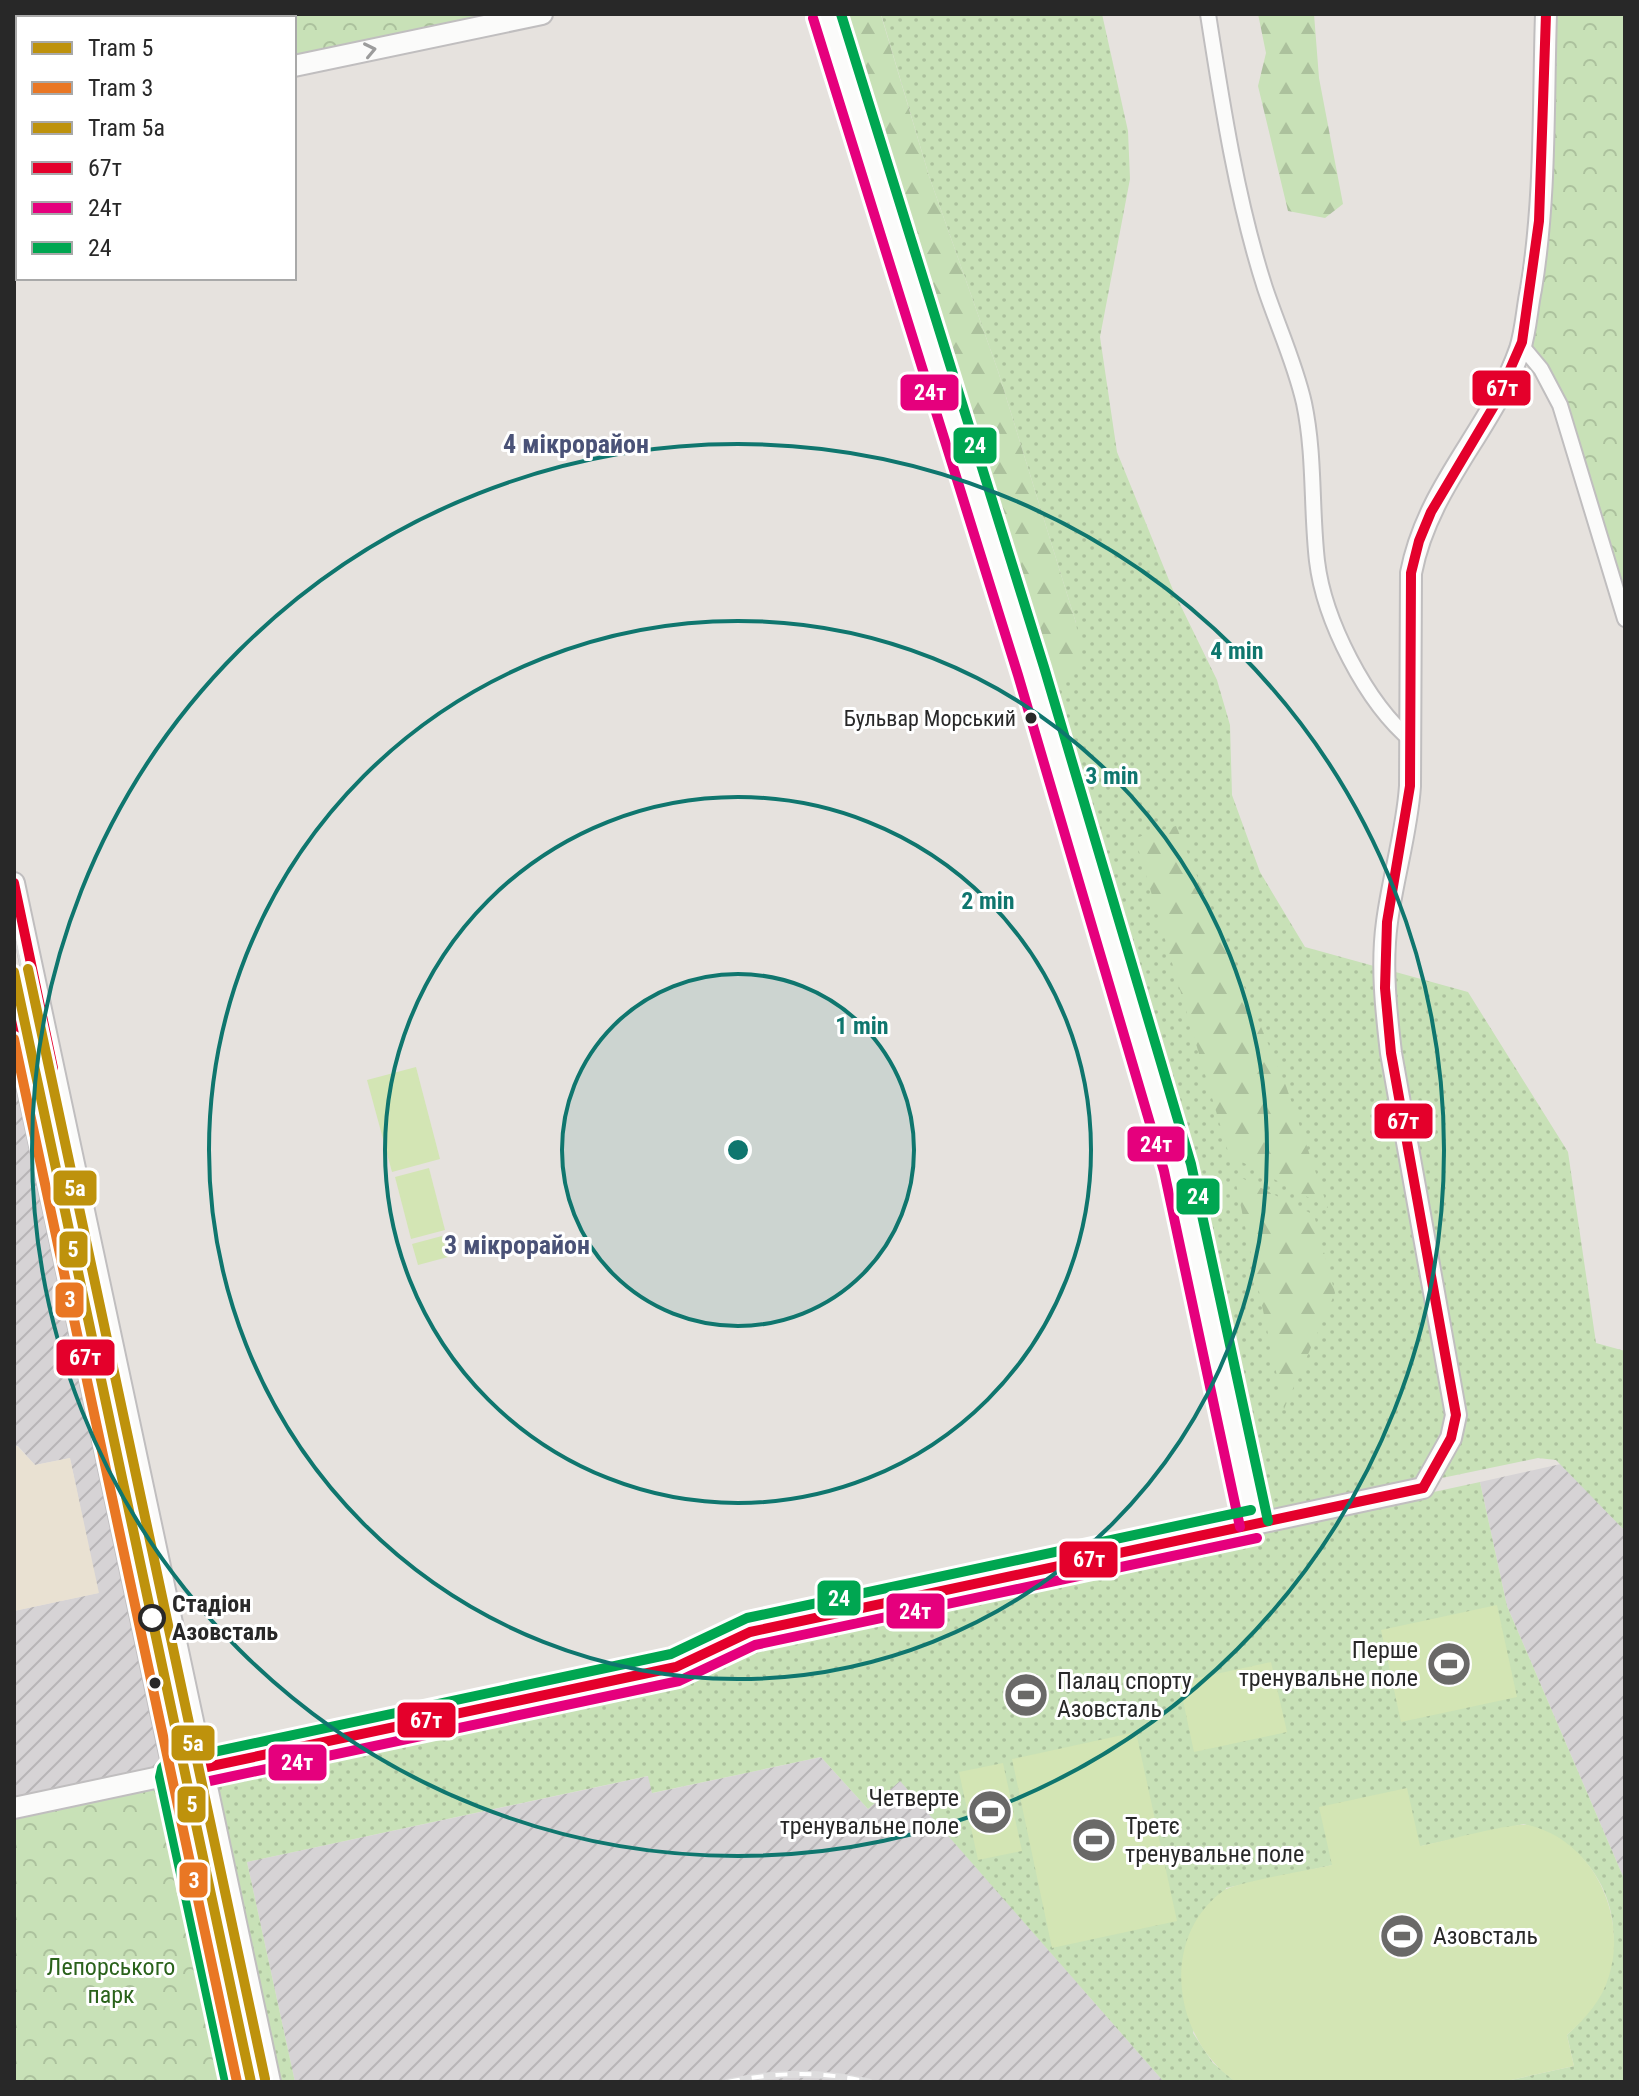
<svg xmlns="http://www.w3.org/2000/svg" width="1639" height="2096" viewBox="0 0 1639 2096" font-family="'Roboto Condensed',sans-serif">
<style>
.industrial{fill:url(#industrial-furrows)}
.education{fill:#e9e1d2}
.grass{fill:url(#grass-dots)}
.forest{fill:url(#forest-firs)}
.park{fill:url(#park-crowns)}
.pitch{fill:#d3e5b4}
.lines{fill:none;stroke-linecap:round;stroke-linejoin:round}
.street-casing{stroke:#c0bebf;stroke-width:18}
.secondary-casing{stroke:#c0bebf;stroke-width:24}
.street{stroke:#fbfbfa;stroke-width:14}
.secondary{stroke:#fbfbfa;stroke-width:20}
.tram{stroke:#dddcdd;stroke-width:2}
.rail-casing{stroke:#dddcdd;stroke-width:7}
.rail{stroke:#fff;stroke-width:4;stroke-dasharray:12;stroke-linecap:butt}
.bus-1-casing{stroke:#fff;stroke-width:16}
.bus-2-casing{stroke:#fff;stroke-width:16}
.bus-3-casing{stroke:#fff;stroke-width:16}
.bus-1{stroke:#e4002b;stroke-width:10}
.bus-2{stroke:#e5007d;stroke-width:10}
.bus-3{stroke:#00a651;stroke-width:10}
.tram-1-casing{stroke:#fff;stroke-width:16}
.tram-2-casing{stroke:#fff;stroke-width:16}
.tram-3-casing{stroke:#fff;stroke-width:16}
.tram-1{stroke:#be920c;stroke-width:10}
.tram-2{stroke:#e97724;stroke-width:10}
.tram-3{stroke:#be920c;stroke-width:10}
.oneway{stroke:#9c9c9c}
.ring{fill:none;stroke:#0f766e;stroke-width:4}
.bus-dot{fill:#282828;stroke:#fff;stroke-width:3}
.stop-dot{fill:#fff;stroke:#282828;stroke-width:4}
.labels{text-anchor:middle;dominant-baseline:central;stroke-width:6;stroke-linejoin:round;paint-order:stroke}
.bus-label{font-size:22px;fill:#282828;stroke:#fff;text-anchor:end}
.stop-label{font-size:24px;font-weight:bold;fill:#282828;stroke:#fff;text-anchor:start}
.poi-label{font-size:24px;fill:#282828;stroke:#fff;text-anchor:start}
.park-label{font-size:24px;fill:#2a621b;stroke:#fff}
.neighbourhood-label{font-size:26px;font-weight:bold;fill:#4a5277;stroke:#fff}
.centre{fill:#0f766e;stroke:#fff;stroke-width:4}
.ring-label{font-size:24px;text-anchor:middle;font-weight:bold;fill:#0f766e;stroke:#fff;stroke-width:6;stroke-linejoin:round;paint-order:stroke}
.line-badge{stroke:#fff;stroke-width:3}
.badge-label{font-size:22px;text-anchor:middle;font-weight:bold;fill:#fff}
</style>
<defs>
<pattern id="industrial-furrows" width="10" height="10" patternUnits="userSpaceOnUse" patternTransform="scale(2)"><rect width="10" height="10" fill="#d6d3d5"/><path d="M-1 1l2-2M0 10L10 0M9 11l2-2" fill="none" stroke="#b8b5b7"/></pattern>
<pattern id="grass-dots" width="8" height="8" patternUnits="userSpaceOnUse" patternTransform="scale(2)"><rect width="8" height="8" fill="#c8e1b7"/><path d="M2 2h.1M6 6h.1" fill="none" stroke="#acc19d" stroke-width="1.8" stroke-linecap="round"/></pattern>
<pattern id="forest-firs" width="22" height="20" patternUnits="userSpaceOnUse" patternTransform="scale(2)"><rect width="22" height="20" fill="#c8e1b7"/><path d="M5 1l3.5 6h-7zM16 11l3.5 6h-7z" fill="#acc19d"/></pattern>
<pattern id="park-crowns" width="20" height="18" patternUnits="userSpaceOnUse" patternTransform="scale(2)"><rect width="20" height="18" fill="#c8e1b7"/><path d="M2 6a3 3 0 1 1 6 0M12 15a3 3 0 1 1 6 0" fill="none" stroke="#acc19d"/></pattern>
</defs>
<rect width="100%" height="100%" fill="#e6e2de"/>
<g class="industrial">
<path d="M14,1066L164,1770L14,1803V1611L98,1593L70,1458L35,1465L18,1446H14Z"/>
<path d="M1561,1464L1625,1531V1881L1507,1606L1480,1482Z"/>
<path d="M821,1757L868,1809L900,1780L1164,2082H295L247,1862L649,1776L653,1793Z"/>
</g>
<path class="education" d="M14,1446H17L35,1465L70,1458L99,1593L14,1611Z"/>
<g class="grass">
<path d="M832,14H839L976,451L999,516L1043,669L1076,623L998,371L929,176L881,14H1102L1128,131L1130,179L1100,337L1117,452L1173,590L1217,680L1230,725L1232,795L1260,872L1305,947L1468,992L1568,1152L1596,1343L1625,1351V1531L1556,1460L1538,1458L1259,1516L1185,1164Z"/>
<path d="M1480,1482L1507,1606L1625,1881V2081L1502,2082L1574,2066L1567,2035C1623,1985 1632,1902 1574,1850C1559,1837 1542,1831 1524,1824L1226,1888L1193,2033L1213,2063L1236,2082H1164L900,1781L868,1809L821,1757L652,1793L648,1776L247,1862L295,2082H278L211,1773L757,1638Z"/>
</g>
<g class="forest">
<path d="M839,14L881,15L929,176L998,371L1076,623L1081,654L1078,667L1068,676L1058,679L1048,677L1043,669L999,516L976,451Z"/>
<path d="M1258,14H1314L1319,78L1343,204L1325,218L1288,211L1258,86L1266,53Z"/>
<path d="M1176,826L1286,1086L1328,1208L1229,1155L1135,838Z"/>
<path d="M1234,1174L1314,1215L1335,1293L1284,1409Z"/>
</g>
<g class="park">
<path d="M14,14H499L294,57V18H18V116L14,117Z"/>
<path d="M1546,14H1625V597L1560,405L1521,345Z"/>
<path d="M167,1781L232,2082H14V1814Z"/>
</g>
<g class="pitch">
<path d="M416,1067L440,1159L392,1172L367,1080Z"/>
<path d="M429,1168L445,1230L411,1239L395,1177Z"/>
<path d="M442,1236L448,1257L418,1265L412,1244Z"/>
<path d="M1497,1605L1517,1697L1401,1722L1381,1630Z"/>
<path d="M1271,1662L1287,1732L1194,1752L1179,1682Z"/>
<path d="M1136,1732L1177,1921L1052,1948L1012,1759Z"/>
<path d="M1003,1763L1022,1851L978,1860L959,1772Z"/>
<path d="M1407,1788L1420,1846C1441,1842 1513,1822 1528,1825C1593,1840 1628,1915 1609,1976C1602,2000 1586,2018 1567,2035L1574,2066L1502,2082H1236C1174,2040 1158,1939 1223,1891C1236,1882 1311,1870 1332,1865L1319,1807Z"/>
</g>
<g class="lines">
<g class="street-casing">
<g id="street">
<path d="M1208,14C1222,104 1237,201 1265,288C1278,327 1295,363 1304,403C1315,455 1311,509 1317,561C1324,620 1366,703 1412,741"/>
<path d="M1521,345L1541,369L1560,405L1625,619"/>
</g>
</g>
<g class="secondary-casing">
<g id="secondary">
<path d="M826,14L1031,671L1178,1168L1254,1524"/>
<path d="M294,66L542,14"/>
<path d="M14,126L18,125"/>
<path d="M14,883L270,2082"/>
<path d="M14,1023L240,2082"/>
<path d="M14,1808L676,1667L750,1632L1423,1488L1451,1438L1456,1415L1391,1053C1386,1010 1381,965 1387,922C1393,876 1407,832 1410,786L1411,573C1428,485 1492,430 1520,349C1526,330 1527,308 1531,289C1546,198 1543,106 1546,14"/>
</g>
</g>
<use href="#street" class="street"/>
<use href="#secondary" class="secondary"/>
<path class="tram" d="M14,934L259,2082"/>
<g class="rail-casing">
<path id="rail" d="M728,2082C775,2072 822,2071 869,2082"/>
</g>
<use href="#rail" class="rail"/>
<g class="bus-1-casing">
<g id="bus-1">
<path d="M14,883L53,1068"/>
<path d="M14,1023L174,1774L676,1667L750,1632L1423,1488"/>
<path d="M1423,1488L1451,1438L1456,1415L1391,1053L1385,988L1387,922L1410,786L1411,573L1419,541L1431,512L1494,406L1522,342L1539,221L1546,14"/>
</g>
</g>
<g class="bus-2-casing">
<g id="bus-2">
<path d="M813,18L1018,675L1164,1171L1240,1527"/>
<path d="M254,2079L191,1785L679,1681L755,1645L1257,1538"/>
</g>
</g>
<g class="bus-3-casing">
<g id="bus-3">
<path d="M841,14L1044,667L1191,1164L1268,1521"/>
<path d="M226,2082L160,1777L162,1768L167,1762L671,1654L747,1618L1251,1510"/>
</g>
</g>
<use href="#bus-1" class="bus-1"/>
<use href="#bus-2" class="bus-2"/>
<use href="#bus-3" class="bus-3"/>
<g class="tram-1-casing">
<path id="tram-1" d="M14,972L251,2082"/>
</g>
<g class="tram-2-casing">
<path id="tram-2" d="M14,1039L237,2082"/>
</g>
<g class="tram-3-casing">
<path id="tram-3" d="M28,969L265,2079"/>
</g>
<use href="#tram-1" class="tram-1"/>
<use href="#tram-2" class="tram-2"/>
<use href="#tram-3" class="tram-3"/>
</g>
<defs><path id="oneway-chevron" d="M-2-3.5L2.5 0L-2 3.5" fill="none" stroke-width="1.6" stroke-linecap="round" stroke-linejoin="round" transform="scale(2)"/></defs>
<use class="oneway" href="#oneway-chevron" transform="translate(370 50) rotate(-12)"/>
<circle cx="738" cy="1150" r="176" fill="#0f766e" fill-opacity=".12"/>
<g class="ring">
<circle cx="738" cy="1150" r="176"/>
<circle cx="738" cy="1150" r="353"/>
<circle cx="738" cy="1150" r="529"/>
<circle cx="738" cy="1150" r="706"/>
</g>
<defs>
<g id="stadium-disc" transform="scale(2.3)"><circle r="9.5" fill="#6a6968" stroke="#fff"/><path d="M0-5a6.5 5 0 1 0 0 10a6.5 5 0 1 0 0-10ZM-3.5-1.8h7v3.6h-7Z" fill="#fff"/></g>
</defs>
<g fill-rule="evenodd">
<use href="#stadium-disc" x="1449" y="1664"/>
<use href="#stadium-disc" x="1026" y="1695"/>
<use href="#stadium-disc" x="990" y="1812"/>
<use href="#stadium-disc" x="1094" y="1840"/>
<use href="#stadium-disc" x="1402" y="1936"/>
</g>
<g class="bus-dot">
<circle cx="1031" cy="718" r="7"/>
<circle cx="155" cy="1683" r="7"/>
</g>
<circle class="stop-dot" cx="152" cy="1618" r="12"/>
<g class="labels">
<g class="bus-label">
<text x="1016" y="718">Бульвар Морський</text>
</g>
<g class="stop-label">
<text x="172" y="1604">Стадіон<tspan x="172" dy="28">Азовсталь</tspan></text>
</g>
<g class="poi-label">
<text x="1418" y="1650" text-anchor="end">Перше<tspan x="1418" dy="28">тренувальне поле</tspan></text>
<text x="1057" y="1681">Палац спорту<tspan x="1057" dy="28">Азовсталь</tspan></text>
<text x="959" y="1798" text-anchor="end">Четверте<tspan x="959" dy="28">тренувальне поле</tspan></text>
<text x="1125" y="1826">Третє<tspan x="1125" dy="28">тренувальне поле</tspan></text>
<text x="1433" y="1936">Азовсталь</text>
</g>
<g class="park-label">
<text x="111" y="1967">Лепорського<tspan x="111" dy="28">парк</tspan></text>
</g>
<g class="neighbourhood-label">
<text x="576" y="444">4 мікрорайон</text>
<text x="517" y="1245">3 мікрорайон</text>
</g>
</g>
<circle cx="738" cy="1150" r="12" class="centre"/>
<g class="ring-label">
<text x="1237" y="659">4 min</text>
<text x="1112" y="784">3 min</text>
<text x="988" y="909">2 min</text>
<text x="862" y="1034">1 min</text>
</g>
<g class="line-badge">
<rect x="1471" y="369" width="61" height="38" rx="8" fill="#e4002b"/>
<rect x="899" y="373" width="61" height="39" rx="8" fill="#e5007d"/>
<rect x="952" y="426" width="46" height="39" rx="8" fill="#00a651"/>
<rect x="1373" y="1102" width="61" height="38" rx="8" fill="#e4002b"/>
<rect x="1126" y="1125" width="60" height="38" rx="8" fill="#e5007d"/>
<rect x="52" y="1169" width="46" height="38" rx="8" fill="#be920c"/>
<rect x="1175" y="1177" width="46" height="39" rx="8" fill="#00a651"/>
<rect x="58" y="1230" width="31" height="39" rx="8" fill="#be920c"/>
<rect x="54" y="1281" width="31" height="38" rx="8" fill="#e97724"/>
<rect x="55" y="1338" width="61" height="39" rx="8" fill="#e4002b"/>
<rect x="1058" y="1540" width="61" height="39" rx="8" fill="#e4002b"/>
<rect x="816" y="1579" width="46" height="38" rx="8" fill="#00a651"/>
<rect x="885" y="1592" width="61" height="38" rx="8" fill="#e5007d"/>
<rect x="396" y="1701" width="61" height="38" rx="8" fill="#e4002b"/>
<rect x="170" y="1724" width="46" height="38" rx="8" fill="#be920c"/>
<rect x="267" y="1743" width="61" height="39" rx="8" fill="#e5007d"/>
<rect x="176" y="1785" width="31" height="39" rx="8" fill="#be920c"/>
<rect x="178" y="1861" width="31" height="38" rx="8" fill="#e97724"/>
</g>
<g class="badge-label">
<text x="1502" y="396">67т</text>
<text x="930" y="400">24т</text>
<text x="975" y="453">24</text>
<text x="1403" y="1129">67т</text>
<text x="1156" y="1152">24т</text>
<text x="75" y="1196">5а</text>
<text x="1198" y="1204">24</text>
<text x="73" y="1257">5</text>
<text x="70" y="1307">3</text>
<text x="85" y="1365">67т</text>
<text x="1089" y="1567">67т</text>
<text x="839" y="1606">24</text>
<text x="915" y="1619">24т</text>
<text x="426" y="1728">67т</text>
<text x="193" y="1751">5а</text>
<text x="297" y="1770">24т</text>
<text x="192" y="1812">5</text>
<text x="194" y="1888">3</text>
</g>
<rect width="1639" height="2096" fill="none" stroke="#282828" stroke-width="32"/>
<rect x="16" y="16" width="280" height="264" fill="#ffffff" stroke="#a9a9a9" stroke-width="2"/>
<rect x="32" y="42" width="40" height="12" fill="#be920c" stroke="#a9a9a9" stroke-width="2"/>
<text x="88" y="56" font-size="24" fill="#282828">Tram 5</text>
<rect x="32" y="82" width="40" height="12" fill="#e97724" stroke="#a9a9a9" stroke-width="2"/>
<text x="88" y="96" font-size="24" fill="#282828">Tram 3</text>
<rect x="32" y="122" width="40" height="12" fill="#be920c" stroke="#a9a9a9" stroke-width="2"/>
<text x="88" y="136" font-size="24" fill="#282828">Tram 5а</text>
<rect x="32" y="162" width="40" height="12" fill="#e4002b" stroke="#a9a9a9" stroke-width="2"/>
<text x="88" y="176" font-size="24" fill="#282828">67т</text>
<rect x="32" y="202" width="40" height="12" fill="#e5007d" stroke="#a9a9a9" stroke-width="2"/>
<text x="88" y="216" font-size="24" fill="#282828">24т</text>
<rect x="32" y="242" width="40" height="12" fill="#00a651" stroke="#a9a9a9" stroke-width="2"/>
<text x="88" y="256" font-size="24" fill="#282828">24</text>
</svg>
